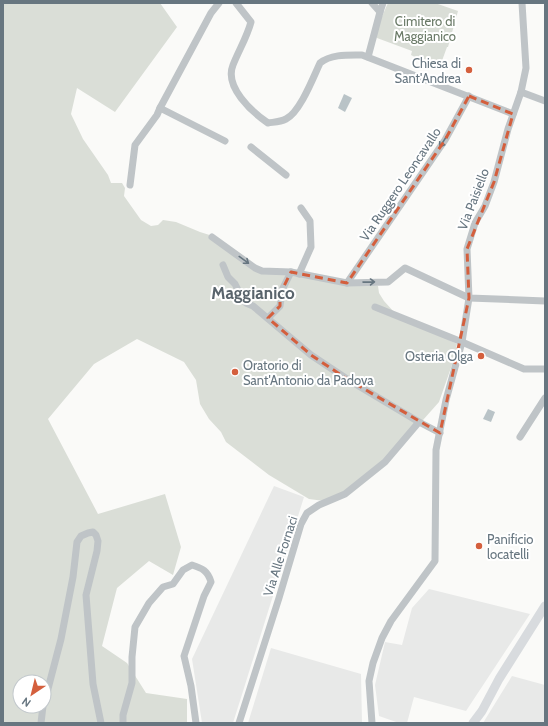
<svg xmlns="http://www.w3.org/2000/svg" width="548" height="726" viewBox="0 0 548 726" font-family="Cabin,sans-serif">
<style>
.built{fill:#e8e9e8}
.green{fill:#daded7;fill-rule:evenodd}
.water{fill:#b9c3c7}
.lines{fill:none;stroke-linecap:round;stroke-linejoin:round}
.street{stroke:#bfc4c7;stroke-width:7}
.secondary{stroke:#d8dbde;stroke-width:9}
.oneway{stroke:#677680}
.marked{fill:none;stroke:#d45f3d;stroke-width:3;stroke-dasharray:8 5;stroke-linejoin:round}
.poi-dot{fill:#d45f3d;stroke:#fff;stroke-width:1.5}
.labels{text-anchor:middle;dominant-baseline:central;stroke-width:4;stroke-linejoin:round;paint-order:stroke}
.park-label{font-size:13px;fill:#697966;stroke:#fff}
.poi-label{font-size:13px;fill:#677680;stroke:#fff;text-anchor:end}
.street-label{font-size:13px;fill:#677680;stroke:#fff}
.district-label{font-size:17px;font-weight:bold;fill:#59646c;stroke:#fff}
</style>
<rect width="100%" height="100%" fill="#fafaf8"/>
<g class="built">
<path d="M274,486L304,497L233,723H202L192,659Z"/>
<path d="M429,589L530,614L466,711L414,697L407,723H399L379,716L375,685L385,642L402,645L412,608Z"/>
<path d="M271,648L361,674L362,723H248Z"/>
<path d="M512,676L545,685V723H483Z"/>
</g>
<g class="green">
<path d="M3,3H160L177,27L115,112L77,88L71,114L83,139L108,175L111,183H122L125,188L124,196L141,220L151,226L158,225L163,220L176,222L200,232L216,237L259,271L378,286L379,293L384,301L394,312L457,344L453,362L439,402L415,429L367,477L342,494L324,501L309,499L269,475L226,442L221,432L209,419L200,404L196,380L184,362L137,339L94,364L48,419L98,514L165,494L181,547L173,575L149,561L117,588L102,646L127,663L146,693L187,699V723H3ZM20,682H44V706H20Z"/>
<path d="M388,3H435L458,11L448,47H447L439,69L411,55L412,51L377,38C375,30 384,12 388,3Z"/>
</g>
<g class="water">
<path d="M344,94L352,98L345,112L338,108Z"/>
<path d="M488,409L495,412L491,422L483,419Z"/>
</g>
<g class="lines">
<g class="street">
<path d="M236,3L251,22C247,37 239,50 233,65C224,87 252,112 268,123C274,122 280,122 286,119C300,112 313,78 320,63C331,54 348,55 362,55L513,114"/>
<path d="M380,12L383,3"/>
<path d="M368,57L380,12L372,3"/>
<path d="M521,92L545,101"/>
<path d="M160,108L211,13L219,3"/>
<path d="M251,147L286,175"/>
<path d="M130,185L135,145L157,115L160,108L225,141"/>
<path d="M212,237L255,268L262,271L291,272L347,283L388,282L405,268L469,298L545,301"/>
<path d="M223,265L228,277L235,284L242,298L246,303L253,306L311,355L347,379L419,422"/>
<path d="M299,274L311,247L310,221L301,208"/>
<path d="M347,283L445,140L469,96"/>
<path d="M375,307L462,342L524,369H545"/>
<path d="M268,318L280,306L281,299L280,294L291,272"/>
<path d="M520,437L545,398"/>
<path d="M44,704L61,639L73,577L77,542L81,536L88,533L93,532L96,535L98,541L97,551L86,595L93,684L101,723"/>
<path d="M41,723L43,706"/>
<path d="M123,723V715L132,683V657L135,627L149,603L163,587L173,584L183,570L192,565C202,568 208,571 211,582L204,596L184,656L191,686L196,723"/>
<path d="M239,723L279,598L301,524L307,513L319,505L345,494L385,462L419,422L440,433"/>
<path d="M372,723L369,681L373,663L382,638L391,621L435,561L436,450L446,400L462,342L469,298L467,249L475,223L485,206L494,182L508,129L521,92L526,68L522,3"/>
</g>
<path class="secondary" d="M473,723L482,711L499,679L545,606"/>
</g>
<defs><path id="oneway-shaft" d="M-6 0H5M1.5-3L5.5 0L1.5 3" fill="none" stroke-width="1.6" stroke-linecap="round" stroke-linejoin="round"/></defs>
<g class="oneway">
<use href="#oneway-shaft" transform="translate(443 142) rotate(122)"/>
<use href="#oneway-shaft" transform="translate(244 260) rotate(36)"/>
<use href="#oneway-shaft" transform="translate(369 282) rotate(-1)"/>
</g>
<path class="marked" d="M469,96L513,114L494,182L467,249L469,298L440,433L347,379L311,355L268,318L280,306V294L291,272L347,283L445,140Z"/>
<g class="poi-dot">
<circle cx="469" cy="70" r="4"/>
<circle cx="481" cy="356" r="4"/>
<circle cx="235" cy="372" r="4"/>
<circle cx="479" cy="546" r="4"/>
</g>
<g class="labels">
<g class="park-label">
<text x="425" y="21">Cimitero di<tspan x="425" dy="15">Maggianico</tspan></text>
</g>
<g class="poi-label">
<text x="461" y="63">Chiesa di<tspan x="461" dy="15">Sant'Andrea</tspan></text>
<text x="473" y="356">Osteria Olga</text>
<text x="243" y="365" text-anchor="start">Oratorio di<tspan x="243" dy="15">Sant'Antonio da Padova</tspan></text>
<text x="487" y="539" text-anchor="start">Panificio<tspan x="487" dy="15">locatelli</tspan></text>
</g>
<g class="street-label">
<text transform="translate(400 184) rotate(-56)">Via Ruggero Leoncavallo</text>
<text transform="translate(473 199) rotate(-69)">Via Paisiello</text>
<text transform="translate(280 556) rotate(-72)">Via Alle Fornaci</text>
</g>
<g class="district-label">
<text x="253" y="293">Maggianico</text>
</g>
</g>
<rect width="548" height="726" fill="none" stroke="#677680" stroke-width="8"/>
<g transform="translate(32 694) rotate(215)"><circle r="19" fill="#ffffff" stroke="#c2c8cc"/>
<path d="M0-3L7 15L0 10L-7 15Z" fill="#d45f3d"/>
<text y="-6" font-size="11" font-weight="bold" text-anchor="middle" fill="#677680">N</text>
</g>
</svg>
